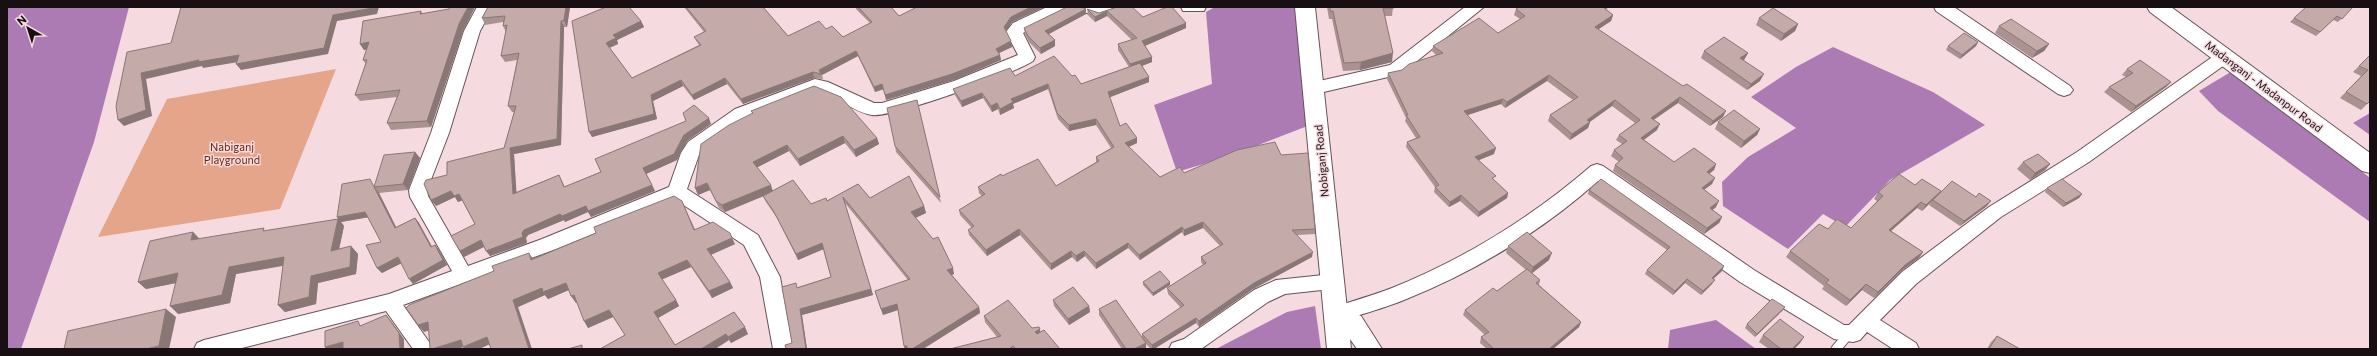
<svg xmlns="http://www.w3.org/2000/svg" width="2377" height="356" viewBox="0 0 2377 356" font-family="Commissioner,sans-serif">
<style>
.green{fill:#e4a58b}
.water{fill:#ad7bb4}
.lines{fill:none;stroke-linecap:round;stroke-linejoin:round}
.lane-casing{stroke:#685257;stroke-width:11}
.street-casing{stroke:#685257;stroke-width:2}
.secondary-casing{stroke:#685257;stroke-width:2}
.primary-casing{stroke:#685257;stroke-width:2}
.lane{stroke:#fff;stroke-width:9}
.street{fill:#fff;fill-rule:evenodd}
.secondary{fill:#fff;fill-rule:evenodd}
.primary{fill:#fff;fill-rule:evenodd}
.wall{fill:#a99290}
.shaded-wall{fill:#897776}
.building{fill:#c4aaa8;stroke:#897776}
.labels{text-anchor:middle;dominant-baseline:central;stroke-width:3;stroke-linejoin:round;paint-order:stroke}
.street-label{font-size:11px;fill:#180f12;stroke:#f5dae0}
.park-label{font-size:11px;fill:#6a2806;stroke:#f5dae0}
</style>
<rect width="100%" height="100%" fill="#f5dae0"/>
<path class="green" d="M336,69L280,209L98,237L167,99Z"/>
<g class="water">
<path d="M7,7H129L94,142L21,349H7Z"/>
<path d="M1215,7H1299L1310,125L1233,155L1177,172L1154,105L1212,84L1206,12Z"/>
<path d="M1833,47L1933,92L1985,125L1890,180L1845,227L1823,214L1788,249L1723,206L1722,182L1748,157L1796,128L1751,97L1796,67Z"/>
<path d="M2234,70L2370,178V222L2218,111L2199,91Z"/>
<path d="M2370,113V135L2353,123Z"/>
<path d="M1315,306L1321,349H1216L1287,312Z"/>
<path d="M1716,320L1756,349H1668L1670,330Z"/>
</g>
<g class="lines">
<g class="lane-casing">
<path id="lane" d="M1836,349L1848,335"/>
</g>
<g class="street-casing">
<g id="street">
<path d="M477,7H493L480,31L449,133L427,190L428,196L468,266L542,239L669,187L681,153L688,142L735,109L815,79L828,82L874,103H882L954,81L1018,55L1006,32L1013,23L1047,7H1069L1067,11L1023,33L1035,57L1033,61C1014,74 891,118 872,115C852,112 836,94 816,91L747,119L700,152L687,189L758,235L780,277L793,349H773L760,277L744,245L676,200L556,249L403,305L434,349H413L386,311L238,349H194L197,343L204,340L389,294L452,271L410,197L409,190L431,133L464,31Z"/>
<path d="M1079,7H1119L1117,11L1099,17L1081,11Z"/>
<path d="M1181,7H1206L1204,11H1183Z"/>
<path d="M1465,7H1484L1401,74L1315,94L1309,92L1307,88L1309,84L1315,82L1390,65Z"/>
<path d="M1934,7H1954L2070,86L2073,90L2070,94L2064,96L2058,94L1936,11Z"/>
<path d="M2224,51L2230,53L2232,57L2230,61L2089,162L2001,217L1916,284L1880,320L1916,343L1919,349H1893L1867,332L1860,340L1853,342L1834,339L1740,282L1598,181C1542,231 1474,272 1404,300C1382,309 1358,315 1335,323L1328,321L1325,315L1328,309C1349,302 1371,296 1392,288C1464,259 1532,217 1591,166L1597,164L1603,166L1754,270L1844,325H1849L1902,272L1989,207L2077,152L2218,53Z"/>
<path d="M1333,274L1340,276L1343,282L1340,288L1285,294L1268,302L1201,349H1169L1172,343L1184,339L1254,290L1276,280Z"/>
</g>
</g>
<g class="secondary-casing">
<path id="secondary" d="M1295,7H1315L1347,309L1361,316L1382,349H1357L1350,339L1351,349H1327Z"/>
</g>
<g class="primary-casing">
<path id="primary" d="M2147,7H2171L2370,153V173L2362,171L2150,12Z"/>
</g>
<use href="#lane" class="lane"/>
<use href="#street" class="street"/>
<use href="#secondary" class="secondary"/>
<use href="#primary" class="primary"/>
</g>
<g class="wall">
<path d="M450,7H475L463,31L431,127L391,130L387,123L397,97L360,101L355,95L366,64L363,60L367,49L364,50L360,44L421,11L423,14L449,9Z"/>
<path d="M488,7H570L567,27H564L561,145L514,154L516,192L559,175L565,187L711,124L687,141L677,160L646,174L655,191L591,217L588,212L565,222L564,220L528,235L526,238L527,243L490,256L484,246L464,257L475,224L462,200L458,202L455,197L436,206L447,175L504,148L514,112H512L508,106L517,60L505,62L501,56L506,32L503,26V22L485,25L482,18Z"/>
<path d="M684,7H767L768,8H764L788,36L826,29L843,37L870,23L856,9V7H891L899,16L917,7H1044L1012,22L1006,31L1012,47L999,53L1001,60L954,80L886,100L884,89L875,92L858,56L822,75L823,79L814,78L743,104L727,84L694,100L683,86L653,101L657,119L592,137L572,21H641L644,27L617,40L618,44L610,48L632,78L699,45L697,42L694,37L704,32Z"/>
<path d="M1117,7L1143,17L1186,28L1145,46L1152,62L1142,66L1149,77V82L1109,97L1120,126L1137,138V143L1129,147L1160,177L1184,173L1281,155L1315,229V234L1297,235L1312,257L1253,289L1199,327L1196,323L1154,349H1151L1146,344V349H1122L1099,315V309L1142,337V334L1181,308L1168,294L1167,288L1203,265L1201,262V257L1220,246L1203,228L1184,236L1182,232L1140,260L1128,248L1096,269L1085,256L1077,262L1072,257L1051,270L1020,235L987,256L969,235L968,230L972,228L960,215L959,210L982,196L979,193L978,187L1002,176L1056,186L1096,162V157L1111,148L1096,125L1069,131L1058,119L1048,89L1013,104L1014,108L1000,115L998,109L992,112L983,98L962,107L955,95L953,89L1015,76L1081,84L1129,67L1118,50V44L1132,40L1107,16L1095,22L1088,15L1087,9L1099,13Z"/>
<path d="M1327,7H1393L1392,16H1385L1392,62L1360,70L1343,71L1332,19H1329Z"/>
<path d="M2353,7L2338,22L2333,20L2316,36L2290,22L2294,18Z"/>
<path d="M1086,9V14L1049,34L1055,40V46L1041,54L1029,42L1025,34L1024,28Z"/>
<path d="M1516,9H1606L1613,15L1611,21L1598,29L1723,117L1710,126L1678,103L1654,120L1657,130L1644,140L1674,162L1716,164L1714,170L1709,174L1712,184L1704,190L1716,207L1712,210L1722,217L1719,223L1704,234L1613,171L1615,165L1619,162L1611,156L1614,150L1622,144L1616,140L1619,135L1635,123L1612,106L1590,122L1588,128L1570,140L1548,121L1550,115L1573,100L1547,81L1505,108L1501,104L1467,115L1494,154L1479,160L1495,181L1508,193L1507,198L1478,217L1460,201L1449,207L1434,192L1435,187L1406,147L1407,142L1416,138L1405,121L1406,118L1387,79L1388,73L1402,70L1436,55L1432,51L1433,46L1498,33L1520,19L1514,15Z"/>
<path d="M1759,18L1798,24L1795,31L1781,41L1756,25Z"/>
<path d="M1999,26L2049,44L2044,51L2032,58L1995,33Z"/>
<path d="M1978,42L1976,46L1960,59L1946,50L1948,46Z"/>
<path d="M1704,51L1748,53L1744,60H1743L1760,81L1747,90L1701,58Z"/>
<path d="M2370,55V101L2361,110L2340,98L2361,76L2353,72Z"/>
<path d="M2127,69L2171,82L2166,87L2131,112L2104,92L2109,87L2126,77L2122,75Z"/>
<path d="M917,100L941,203L896,152L895,146Z"/>
<path d="M751,111L877,138L879,144L856,157L845,143L800,166L789,151L757,167L773,191L811,204L827,201L858,184L870,198L924,206L926,213L915,218L954,274L952,275L979,307L980,313L923,349H905L898,310L883,315L875,291L908,280L845,203L873,295L802,315L807,349H786L792,343L798,287L831,277L823,249L798,260L777,218L766,202L763,196H764L725,212L719,208L710,190L698,195L752,113Z"/>
<path d="M1718,122L1760,129L1757,135L1741,148L1715,129Z"/>
<path d="M415,152L420,158L408,190L379,193L396,227L415,218L419,223L432,247L439,250L447,265L413,284L401,263L382,273L377,268L381,242L368,217L341,222L344,226L339,249L351,246L358,254L356,274L318,283L316,304L285,312L278,305L283,266L236,274L230,303L178,314L176,283L146,289L138,282L193,232L200,239L267,231L338,219L375,185Z"/>
<path d="M2023,162L2050,164L2045,170L2030,180L2017,169Z"/>
<path d="M1915,185L1941,191L1937,196L1987,206L1960,226L1929,205L1931,202L1922,211L1917,208L1891,231L1923,252L1919,258L1901,271L1874,298L1862,290L1846,306L1822,289L1824,286L1786,257L1790,251L1828,229L1851,228L1877,201L1874,199L1878,192Z"/>
<path d="M2047,188L2082,194L2079,198L2063,207L2045,192Z"/>
<path d="M1589,190L1722,271L1713,279L1712,284L1701,295L1685,283L1673,295L1645,274L1647,270L1667,250L1588,194Z"/>
<path d="M685,208L695,229L735,244L711,255L730,282L733,288L712,298L691,267L662,279L676,300L679,306L658,318L675,345L734,312L748,334L731,343L729,340L715,349H600L625,335L613,317L588,328L577,302L576,303L569,290L548,299L545,295L518,307L490,344L479,349H465L463,347L428,330L424,332L533,259Z"/>
<path d="M1508,246L1549,260L1532,273L1540,280L1539,285L1581,322L1579,327L1553,349H1487L1480,343L1481,337L1485,335L1463,315L1465,310L1497,291L1526,270L1506,253Z"/>
<path d="M1143,282H1170V285L1153,296L1143,285Z"/>
<path d="M1053,300L1089,306L1090,312L1069,325L1054,306Z"/>
<path d="M1785,307L1783,310L1755,337L1745,328L1747,324Z"/>
<path d="M984,316L1032,328L1040,332L1060,349H950L997,337L985,322Z"/>
<path d="M1763,335L1804,337L1800,343L1794,349H1769L1759,342Z"/>
<path d="M1997,336L2020,349H1987L1991,342Z"/>
</g>
<g class="shaded-wall">
<path d="M374,7H379L377,14L337,21L328,54L241,70L236,64L333,15Z"/>
<path d="M468,7H475L463,31L431,127L427,121L459,24Z"/>
<path d="M566,7H570L567,27L564,20Z"/>
<path d="M1031,7H1044L1012,22L1005,33L1004,27L1011,17Z"/>
<path d="M1603,7H1609L1601,13Z"/>
<path d="M1086,9V14L1045,36V31Z"/>
<path d="M1107,11V16L1095,22V17Z"/>
<path d="M1613,15L1611,21L1593,33L1595,27Z"/>
<path d="M561,21L564,27L561,145L514,154L517,200L513,194L510,148Z"/>
<path d="M641,21L644,27L617,40L618,44L608,48L606,43L613,35Z"/>
<path d="M1186,23V28L1142,47V41Z"/>
<path d="M1798,24L1795,31L1781,41L1784,34Z"/>
<path d="M1055,40V46L1041,54L1040,48Z"/>
<path d="M1011,41L1012,47L997,54L996,49Z"/>
<path d="M369,42L373,48L364,50L360,44Z"/>
<path d="M1978,42L1976,46L1960,59L1962,55Z"/>
<path d="M2049,44L2044,51L2032,58L2037,51Z"/>
<path d="M856,51L858,56L822,75L819,70Z"/>
<path d="M1393,53L1392,62L1360,70L1361,62Z"/>
<path d="M1748,53L1744,60L1737,65L1740,58Z"/>
<path d="M239,55L244,61L203,68L202,66L146,79L152,116L124,126L118,120L141,73L199,60Z"/>
<path d="M1000,55L1001,60L954,80L886,100L885,95Z"/>
<path d="M1152,57V62L1131,70L1130,64Z"/>
<path d="M813,72L814,78L743,104L741,99Z"/>
<path d="M1764,74L1760,81L1747,90L1751,84Z"/>
<path d="M1549,75L1547,81L1505,108L1507,102Z"/>
<path d="M1149,77V82L1108,98V92Z"/>
<path d="M725,78L727,84L694,100L692,95Z"/>
<path d="M681,80L683,86L653,101L657,119L592,137L589,132L651,95Z"/>
<path d="M2171,82L2166,87L2131,112L2136,106Z"/>
<path d="M882,84L884,89L875,92L874,87Z"/>
<path d="M1048,84V89L1013,104L1014,108L1000,115V109L1011,99Z"/>
<path d="M982,93L983,98L962,107L961,101Z"/>
<path d="M1680,97L1678,103L1648,123L1651,118Z"/>
<path d="M1503,99L1501,104L1462,117L1464,111Z"/>
<path d="M1615,100L1612,106L1585,125L1587,120Z"/>
<path d="M997,103L998,109L992,112L991,106Z"/>
<path d="M1726,111L1723,117L1710,126L1713,121Z"/>
<path d="M709,118L711,124L687,141L677,160L646,174L643,168L684,135Z"/>
<path d="M1096,119V125L1069,131V125Z"/>
<path d="M1590,122L1588,128L1570,140L1572,134Z"/>
<path d="M1660,124L1657,130L1639,143L1641,138Z"/>
<path d="M1760,129L1757,135L1741,148L1744,141Z"/>
<path d="M843,136L845,143L800,166L798,159Z"/>
<path d="M877,138L879,144L856,157L854,150Z"/>
<path d="M1137,138V143L1125,148V143Z"/>
<path d="M787,145L789,151L756,168L753,162Z"/>
<path d="M1496,148L1494,154L1474,162L1475,157Z"/>
<path d="M415,152L420,158L408,190L403,184Z"/>
<path d="M1716,164L1714,170L1704,178L1707,172Z"/>
<path d="M2050,164L2045,170L2030,180L2035,173Z"/>
<path d="M1715,178L1712,184L1699,193L1702,188Z"/>
<path d="M707,183L710,190L698,195L695,188Z"/>
<path d="M652,185L655,191L591,217L588,212L565,222L564,220L528,235L526,238L527,243L490,256L486,251L522,233L524,230L560,214Z"/>
<path d="M771,185L773,192L725,212L722,205Z"/>
<path d="M375,188L379,193L399,233L395,228Z"/>
<path d="M451,191L459,194L463,200L458,202L455,197L436,206L431,200Z"/>
<path d="M1941,191L1936,197L1922,211L1926,205Z"/>
<path d="M1508,193L1507,198L1478,217L1479,212Z"/>
<path d="M2082,194L2079,198L2063,207L2066,203Z"/>
<path d="M1461,195L1460,201L1449,207L1450,202Z"/>
<path d="M843,197L873,295L802,315L807,349H806L800,309L871,289Z"/>
<path d="M1719,201L1716,207L1708,214L1710,208Z"/>
<path d="M1991,201L1987,206L1960,226L1964,221Z"/>
<path d="M1921,202L1917,208L1885,236L1889,230Z"/>
<path d="M924,206L926,213L913,219L911,212Z"/>
<path d="M365,212L370,217L341,222L344,226L337,259L331,251L338,219L337,217Z"/>
<path d="M1722,217L1719,223L1704,234L1707,228Z"/>
<path d="M415,218L419,223L435,252L431,247Z"/>
<path d="M1203,222V228L1184,236V230Z"/>
<path d="M1182,227V232L1140,260L1139,255Z"/>
<path d="M1019,229L1020,235L987,256L986,250Z"/>
<path d="M193,232L200,240H191Z"/>
<path d="M732,238L735,244L710,255L707,249Z"/>
<path d="M481,240L486,246L464,257L460,251Z"/>
<path d="M822,243L824,249L798,260L796,254Z"/>
<path d="M1128,243V248L1096,269V263Z"/>
<path d="M435,245L439,250L447,265L413,284L409,279Z"/>
<path d="M351,246L358,254L356,274L318,283L316,304L285,312L278,305L311,276Z"/>
<path d="M1071,251L1072,257L1051,270V264Z"/>
<path d="M1084,251L1085,256L1077,262L1076,256Z"/>
<path d="M1313,252L1312,257L1253,289L1199,327V321L1254,283Z"/>
<path d="M1923,252L1919,258L1901,271L1874,298L1878,292L1905,265Z"/>
<path d="M529,253L533,259L531,260Z"/>
<path d="M1552,253L1549,260L1531,274L1533,267Z"/>
<path d="M284,257L291,264L236,274L230,303L178,314L170,306L229,267Z"/>
<path d="M398,257L402,263L382,273L377,268Z"/>
<path d="M687,260L691,267L661,280L658,273Z"/>
<path d="M1724,266L1722,271L1710,282L1712,278Z"/>
<path d="M953,268L954,274L949,276L947,270Z"/>
<path d="M178,273L186,281L146,289L138,282Z"/>
<path d="M1687,279L1685,283L1673,295L1675,291Z"/>
<path d="M1715,280L1712,284L1701,295L1703,291Z"/>
<path d="M730,282L733,288L712,298L709,291Z"/>
<path d="M1170,282V285L1153,296V293Z"/>
<path d="M566,283L571,289L548,299L545,295L518,307L532,349H529L513,300L542,288Z"/>
<path d="M1866,284L1862,290L1846,306L1850,300Z"/>
<path d="M574,295L578,302L576,303L571,296Z"/>
<path d="M676,300L679,306L658,318L654,312Z"/>
<path d="M897,304L898,310L883,315L881,309Z"/>
<path d="M1089,306L1090,312L1069,325L1068,319Z"/>
<path d="M979,307L980,313L923,349H912Z"/>
<path d="M1785,307L1783,310L1755,337L1757,334Z"/>
<path d="M166,309L176,317L169,349H146Z"/>
<path d="M609,310L613,317L588,328L584,321Z"/>
<path d="M386,315L391,321L404,339V349H400Z"/>
<path d="M1196,318V323L1154,349H1152V345Z"/>
<path d="M428,322L433,329L424,332L418,325Z"/>
<path d="M1581,322L1579,327L1553,349H1549Z"/>
<path d="M745,327L748,334L731,343L728,337Z"/>
<path d="M1040,329L1041,336L1036,338L1035,332Z"/>
<path d="M726,334L729,340L715,349H701Z"/>
<path d="M487,337L492,343L479,349H465L463,347H464L457,349H432L461,340Z"/>
<path d="M1804,337L1800,343L1794,349H1792Z"/>
<path d="M343,342L345,349H326L325,347Z"/>
<path d="M1146,343V349H1134Z"/>
<path d="M904,346H907L908,349H905Z"/>
</g>
<g class="building">
<path d="M181,7H374L373,8L333,15L324,48L236,64L239,55L198,62L199,60L141,73L146,110L118,120L116,106L127,52L171,43Z"/>
<path d="M450,7H468L459,24L427,121L387,123L400,90L355,95L367,60H363L369,42L360,44L363,21L421,11L420,14L449,9Z"/>
<path d="M488,7H566L564,20L561,21L557,139L510,148L513,194L559,175L564,187L601,172L595,159L686,121L683,113L694,105L709,118L684,135L674,154L643,168L652,185L588,211L586,206L562,216L560,214L524,230L522,233L523,237L486,251L481,240L460,251L451,236L475,224L459,194L454,196L451,191L431,200L424,184L426,180L447,175V162L504,148L516,106H508L519,53L501,56L507,25L503,26L505,16L482,18Z"/>
<path d="M606,7H629L641,21L613,35L616,38L606,43L632,78L701,45L694,37L706,31L686,7H763L788,36L819,21L826,29L832,26L843,37L872,22L858,7H891L899,16L917,7H1031L1011,17L1004,27L1011,41L996,49L1000,55L952,74L885,95L882,84L874,87L856,51L819,70L821,74L813,72L741,99L725,78L692,95L681,80L651,95L654,114L589,132L572,21Z"/>
<path d="M1067,7H1081L1086,9L1045,31L1055,40L1040,48L1028,36L1024,28Z"/>
<path d="M1117,7H1132L1143,17L1167,7H1172L1186,23L1142,41L1152,57L1130,64L1118,44L1137,38L1107,11L1095,17L1087,9L1099,13Z"/>
<path d="M1330,7H1393L1394,8H1383L1393,53L1361,62L1344,63L1333,11H1330Z"/>
<path d="M1519,7H1603L1613,15L1595,27L1683,86L1687,84L1726,111L1713,121L1680,97L1651,118L1660,124L1641,138L1674,162L1694,148L1716,164L1707,172L1715,178L1702,188L1719,201L1710,208L1722,217L1707,228L1615,165L1623,158L1614,150L1627,141L1619,135L1640,120L1615,100L1587,120L1590,122L1572,134L1550,115L1578,97L1549,75L1507,102L1503,99L1464,111L1496,148L1475,157L1496,176L1492,178L1508,193L1479,212L1461,195L1450,202L1435,187L1439,185L1407,142L1420,137L1406,115H1408L1388,73L1402,70L1409,64L1443,53L1433,46L1479,18L1498,33L1525,16L1516,9Z"/>
<path d="M2306,7H2353L2342,19L2337,16L2320,32L2294,18Z"/>
<path d="M1773,8L1798,24L1784,34L1759,18Z"/>
<path d="M2011,19L2049,44L2037,51L1999,26Z"/>
<path d="M1964,33L1978,42L1962,55L1948,46Z"/>
<path d="M1724,37L1748,53L1740,58L1764,74L1751,84L1704,51Z"/>
<path d="M2370,55V101L2367,104L2346,92L2368,70L2359,66Z"/>
<path d="M1054,56L1072,76L1075,75L1081,84L1140,63L1149,77L1108,92L1120,126L1126,123L1137,138L1125,143L1160,177L1180,167L1184,173L1237,150L1275,142L1281,155L1308,153L1315,229L1292,230L1313,252L1254,283L1199,321L1196,318L1152,345L1142,334L1184,305L1167,288L1206,263L1201,257L1223,244L1203,222L1184,230L1182,227L1139,255L1128,243L1096,263L1084,251L1076,256L1071,251L1051,264L1019,229L986,250L968,230L974,226L959,210L985,194L978,187L1001,174L1002,176L1038,159L1056,186L1099,161L1096,157L1114,147L1096,119L1069,125L1057,113L1048,84L1011,99L1013,102L1000,109L997,103L991,106L982,93L961,101L953,89L1010,68L1015,76Z"/>
<path d="M2140,60L2171,82L2136,106L2109,87L2133,73L2127,69Z"/>
<path d="M814,86L841,97L877,138L854,150L843,136L798,159L787,145L753,162L771,185L722,205L716,201L707,183L695,188L701,144L729,125L753,113L751,111Z"/>
<path d="M917,100L940,197L895,146L887,108Z"/>
<path d="M1734,110L1760,129L1744,141L1718,122Z"/>
<path d="M415,152L403,184L374,187L384,155Z"/>
<path d="M2038,154L2050,164L2035,173L2023,162Z"/>
<path d="M1899,174L1915,185L1922,179L1941,191L1926,205L1921,202L1889,230L1923,252L1905,265L1878,292L1866,284L1850,300L1826,283L1829,280L1790,251L1819,224L1828,229L1837,219L1851,228L1883,196L1878,192Z"/>
<path d="M909,176L924,206L911,212L933,239L938,237L953,268L947,270L979,307L912,349H907V346H904L897,304L881,309L875,291L910,279L843,197L871,289L800,309L806,349H786L785,345L792,343L782,287L796,283L797,288L831,277L822,243L796,254L774,212L763,196L793,180L811,204L826,198L827,201L858,184L870,198Z"/>
<path d="M370,179L395,228L415,218L431,247L435,245L443,260L409,279L398,257L377,268L366,245L381,242L365,212L337,217L342,184Z"/>
<path d="M1601,179L1724,266L1712,278L1715,280L1703,291L1687,279L1675,291L1647,270L1670,247L1589,190Z"/>
<path d="M2062,179L2082,194L2066,203L2047,188Z"/>
<path d="M1952,181L1976,197L1979,193L1991,201L1964,221L1933,200Z"/>
<path d="M674,196L682,201L694,230L713,222L730,233L732,238L707,249L730,282L709,291L687,260L658,273L676,300L654,312L675,345L734,312L745,327L728,337L726,334L701,349H600L625,335L609,310L584,321L574,295L571,296L566,283L543,292L542,288L513,300L529,349H491L487,337L463,347L461,340L432,349H430L428,322L418,325L406,308L409,305L494,271L492,266L529,253L531,260L596,233L594,227Z"/>
<path d="M338,219L331,251L351,246L350,267L311,276L309,297L278,305L284,257L229,267L222,295L170,306L178,273L138,282L150,241L193,232L191,240L264,228L263,231Z"/>
<path d="M1527,232L1552,253L1533,267L1508,246Z"/>
<path d="M1527,269L1540,280L1536,283L1581,322L1549,349H1494L1481,337L1489,332L1465,310L1493,288L1497,291Z"/>
<path d="M1160,271L1170,282L1153,293L1143,282Z"/>
<path d="M1073,287L1089,306L1068,319L1053,300Z"/>
<path d="M1772,299L1785,307L1757,334L1747,324Z"/>
<path d="M1008,300L1032,328L1039,327L1040,329L1035,332L1037,334L1044,330L1060,349H1016L1013,346L1009,349H950L1001,336L984,316Z"/>
<path d="M1116,300L1146,343L1134,349H1126L1099,309Z"/>
<path d="M166,309L159,346L146,349H64L68,331Z"/>
<path d="M386,315L399,333L400,349H343V342L325,347V331L358,321L360,326Z"/>
<path d="M1780,319L1804,337L1792,349H1781L1763,335Z"/>
<path d="M1997,336L2020,349H1989Z"/>
<path d="M582,345V349H568Z"/>
</g>
<g class="labels">
<g class="street-label">
<text transform="translate(2264 86) rotate(37)">Madanganj - Madanpur Road</text>
<text transform="translate(1321 161) rotate(-95)">Nobiganj Road</text>
</g>
<g class="park-label">
<text x="232" y="146">Nabiganj<tspan x="232" dy="13">Playground</tspan></text>
</g>
</g>
<rect width="2377" height="356" fill="none" stroke="#180f12" stroke-width="16"/>
<g transform="translate(28 28) rotate(321)" stroke="#f5dae0" stroke-width="3" paint-order="stroke">
<path d="M0-3L7 15L0 10L-7 15Z" fill="#180f12"/>
<text y="-6" font-size="11" font-weight="bold" text-anchor="middle" fill="#180f12">N</text>
</g>
</svg>
